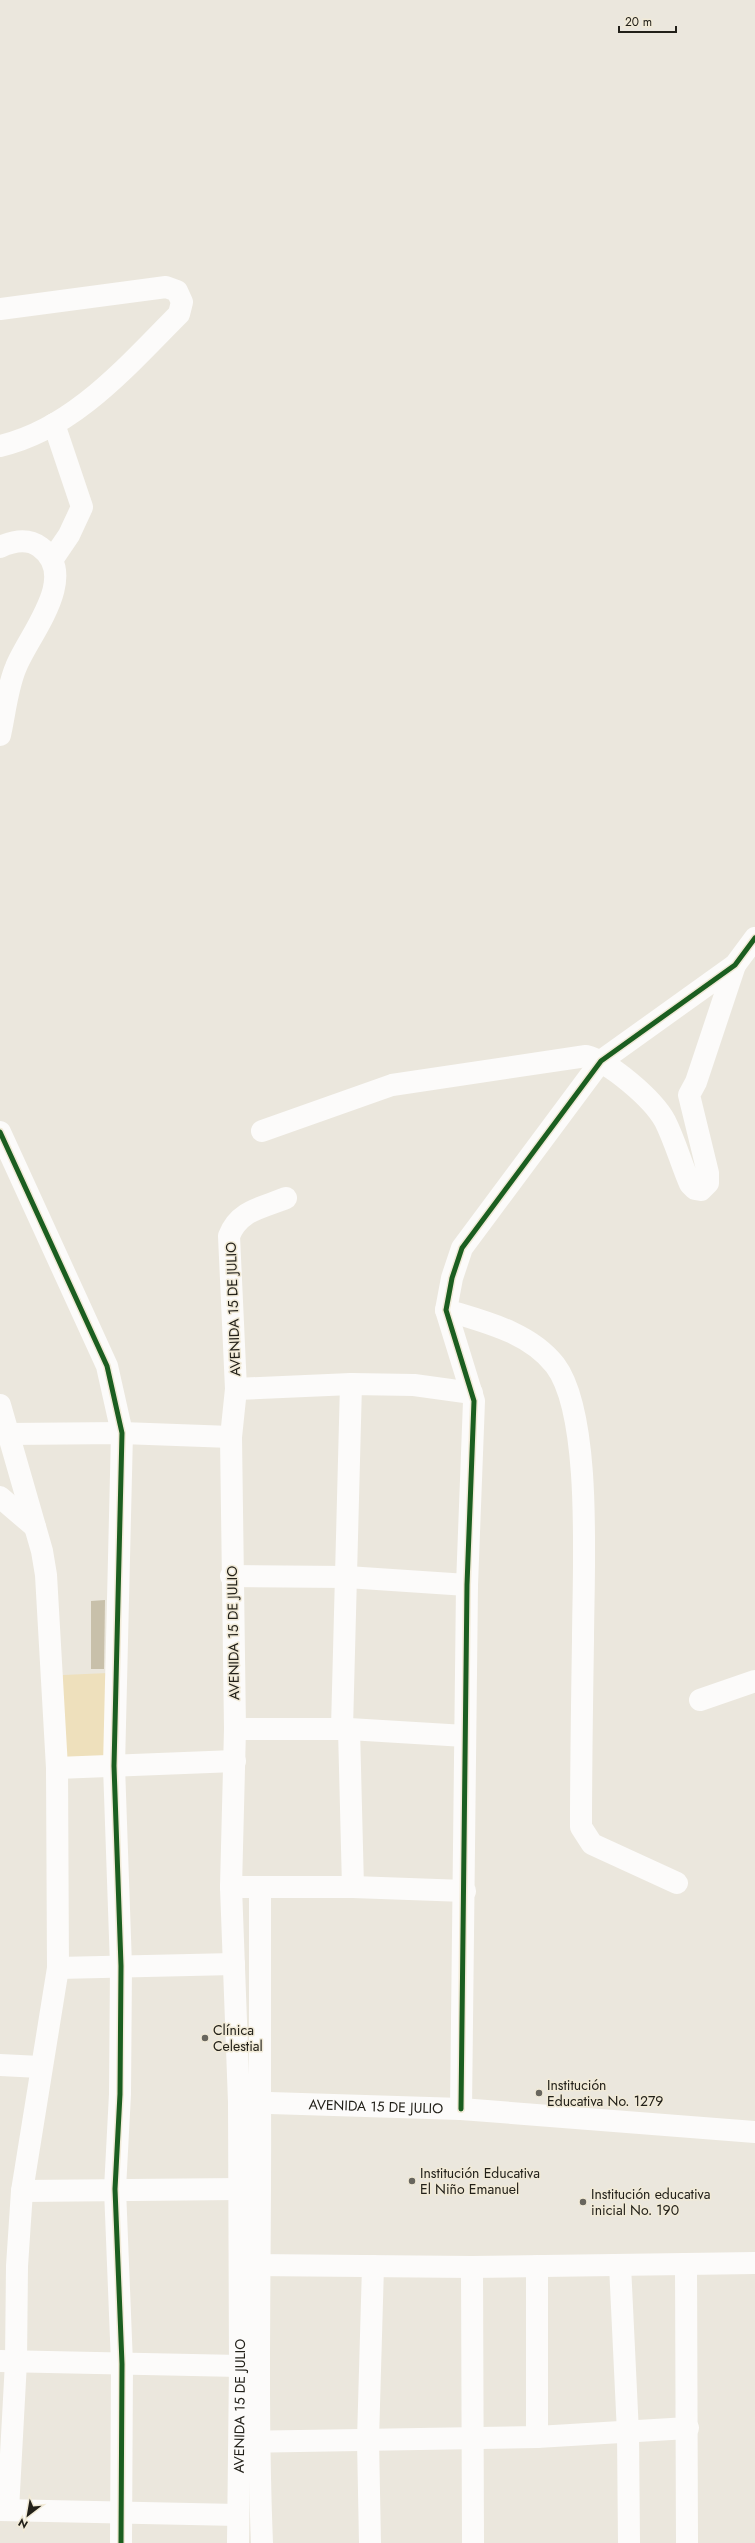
<svg xmlns="http://www.w3.org/2000/svg" width="755" height="2543" viewBox="0 0 755 2543" font-family="Jost,sans-serif">
<style>
.green{fill:#eee0bc}
.building{fill:#c8c0aa}
.lines{fill:none;stroke-linecap:round;stroke-linejoin:round}
.street{stroke:#fcfbfa;stroke-width:22}
.secondary{stroke:#fcfbfa;stroke-width:22}
.cycleway-casing{stroke:#f1ead7;stroke-width:8}
.cycleway{stroke:#1b5e20;stroke-width:5}
.poi-dot{fill:#68665e;stroke:#f1ead7;stroke-width:1.5}
.labels{text-anchor:middle;dominant-baseline:central;stroke-width:3;stroke-linejoin:round;paint-order:stroke}
.street-label{font-size:14px;fill:#222019;stroke:#f1ead7}
.poi-label{font-size:14px;fill:#222019;stroke:#f1ead7;text-anchor:start}
</style>
<rect width="100%" height="100%" fill="#ebe7dd"/>
<path class="green" d="M108,1673L107,1756L61,1758L63,1675Z"/>
<path class="building" d="M105,1600L104,1669H91V1601Z"/>
<g class="lines">
<g class="street">
<path d="M0,309L166,287L177,291L182,302L179,314C128,365 74,429 0,446"/>
<path d="M0,547C13,541 28,538 40,547C81,576 28,636 16,667C7,688 5,713 0,735"/>
<path d="M52,560L69,535L82,507L54,424"/>
<path d="M262,1131L392,1085L586,1056C610,1062 653,1099 665,1121C675,1141 681,1163 690,1184L695,1189L701,1190L708,1183V1173L689,1095L696,1082L735,965"/>
<path d="M0,1132L107,1366L122,1433L114,1766L121,1966L120,2094L115,2189L122,2364L121,2543"/>
<path d="M446,1310C485,1322 529,1332 555,1365C593,1415 583,1575 583,1640C582,1702 581,1765 581,1827L592,1844L677,1883"/>
<path d="M236,1389L351,1384L414,1385L472,1393"/>
<path d="M0,1405L42,1551L46,1575L57,1768L58,1968L22,2191L17,2266L16,2362L8,2510"/>
<path d="M8,1434L122,1433L231,1437"/>
<path d="M0,1497L35,1527"/>
<path d="M231,1576L347,1577L467,1585"/>
<path d="M700,1700L755,1681"/>
<path d="M342,1728L351,1384"/>
<path d="M235,1729H349L465,1736"/>
<path d="M349,1729L353,1887"/>
<path d="M57,1768L235,1761"/>
<path d="M231,1887H353L465,1891"/>
<path d="M58,1968L234,1964"/>
<path d="M0,2065L40,2067"/>
<path d="M239,2102L231,1887L235,1729L231,1437L236,1389L229,1236C239,1210 262,1208 286,1198"/>
<path d="M260,2102V1887"/>
<path d="M461,2109L467,1585L474,1401L446,1310L452,1278L462,1248L601,1061L735,965L755,938"/>
<path d="M22,2191L239,2189"/>
<path d="M686,2264L687,2543"/>
<path d="M240,2265L472,2267L755,2263"/>
<path d="M620,2265L628,2433L629,2543"/>
<path d="M472,2267L473,2543"/>
<path d="M0,2361L240,2366"/>
<path d="M537,2437V2266"/>
<path d="M240,2442L537,2437L688,2428"/>
<path d="M370,2543L368,2440L373,2266"/>
</g>
<g class="secondary">
<path d="M260,2102C261,2249 256,2396 262,2543"/>
<path d="M0,2510L238,2515"/>
<path id="s1" d="M238,2543L240,2366L239,2102L461,2109L755,2132"/>
</g>
<g class="cycleway-casing">
<g id="cycleway">
<path d="M0,1132L107,1366L122,1433L114,1766L121,1966L120,2094L115,2189L122,2364L121,2543"/>
<path d="M461,2109L467,1585L474,1401L446,1310L452,1278L462,1248L601,1061L735,965L755,938"/>
</g>
</g>
<use href="#cycleway" class="cycleway"/>
</g>
<g class="poi-dot">
<circle cx="205" cy="2038" r="4"/>
<circle cx="539" cy="2093" r="4"/>
<circle cx="412" cy="2181" r="4"/>
<circle cx="583" cy="2202" r="4"/>
</g>
<g class="labels">
<g class="street-label">
<text transform="translate(233 1309) rotate(-92)">AVENIDA 15 DE JULIO</text>
<text transform="translate(233 1633) rotate(-91)">AVENIDA 15 DE JULIO</text>
<text stroke="none"><textPath href="#s1" startOffset="578">AVENIDA 15 DE JULIO</textPath></text>
<text stroke="none"><textPath href="#s1" startOffset="137">AVENIDA 15 DE JULIO</textPath></text>
</g>
<g class="poi-label">
<text x="213" y="2030">Clínica<tspan x="213" dy="16">Celestial</tspan></text>
<text x="547" y="2085">Institución<tspan x="547" dy="16">Educativa No. 1279</tspan></text>
<text x="420" y="2173">Institución Educativa<tspan x="420" dy="16">El Niño Emanuel</tspan></text>
<text x="591" y="2194">Institución educativa<tspan x="591" dy="16">inicial No. 190</tspan></text>
</g>
</g>
<g transform="translate(28 2515) rotate(211)" stroke="#f1ead7" stroke-width="3" paint-order="stroke">
<path d="M0-3L7 15L0 10L-7 15Z" fill="#222019"/>
<text y="-6" font-size="11" font-weight="bold" text-anchor="middle" fill="#222019">N</text>
</g>
<path d="M619 26v6h57v-6" fill="none" stroke="#222019" stroke-width="2"/>
<text x="625" y="26" font-size="12" fill="#222019" stroke="#f1ead7" stroke-width="3" paint-order="stroke">20 m</text>
</svg>
